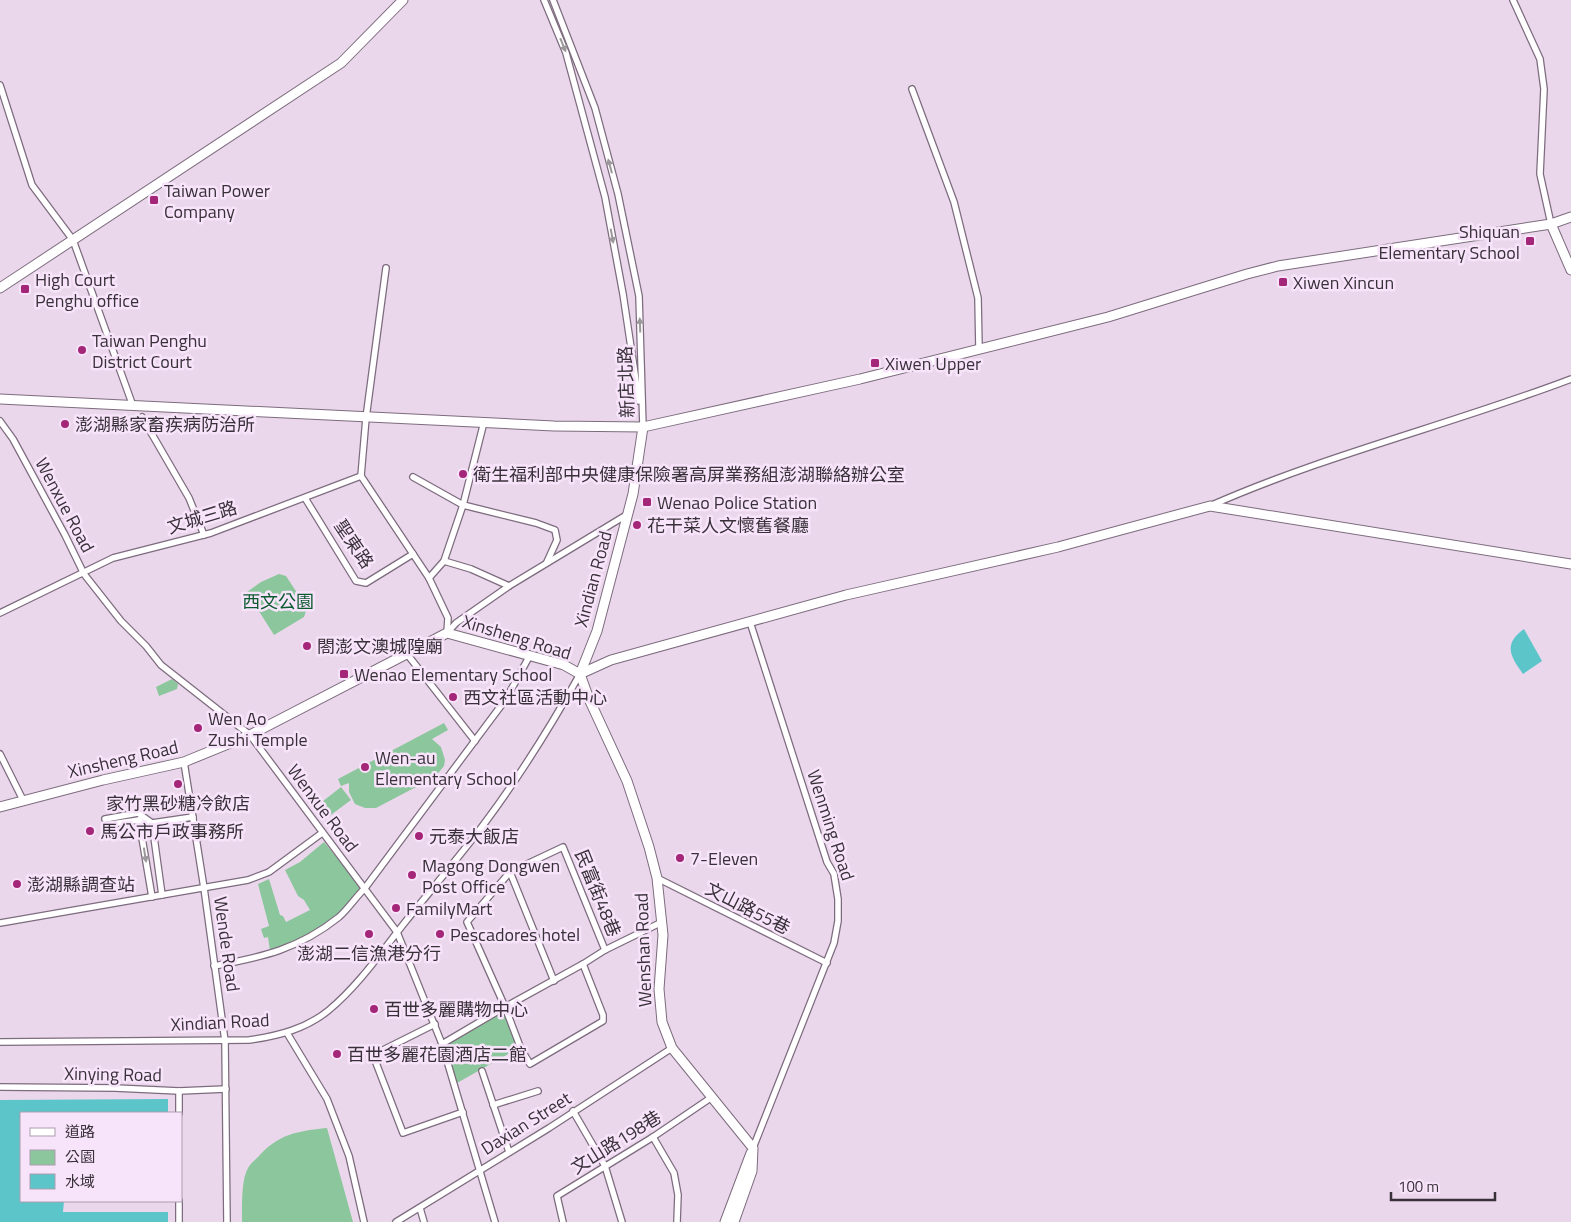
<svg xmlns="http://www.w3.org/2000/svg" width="1571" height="1222" viewBox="0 0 1571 1222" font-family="'Titillium Web','Noto Sans TC',sans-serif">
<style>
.green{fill:#8bc69c}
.water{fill:#5cc5ca}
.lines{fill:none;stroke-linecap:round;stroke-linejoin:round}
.street-casing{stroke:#7d6b7e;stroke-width:8}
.secondary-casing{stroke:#7d6b7e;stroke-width:11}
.street{stroke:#fff;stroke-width:5.5}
.secondary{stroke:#fff;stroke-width:9}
.oneway{fill:#9c989c}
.poi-dot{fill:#a42678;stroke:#f8e4fa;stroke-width:2}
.labels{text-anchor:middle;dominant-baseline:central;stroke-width:5;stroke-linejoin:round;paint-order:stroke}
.poi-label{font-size:18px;fill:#39313a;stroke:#f8e4fa;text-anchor:start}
.street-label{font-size:18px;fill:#39313a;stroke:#f8e4fa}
.park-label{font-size:18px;fill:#0b5b30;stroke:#f8e4fa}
</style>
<rect width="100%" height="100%" fill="#ebd7ec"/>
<g class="green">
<path d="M279,574L286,576L307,608L304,617L274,635L247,592L261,582Z"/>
<path d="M172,679L178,684L177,689L159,696L156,687Z"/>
<path d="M444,723L448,730L432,739L441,747L445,760L444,766L435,777L376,808H365L355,804L349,792V783L341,786L338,779Z"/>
<path d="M341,787L351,800L328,817L318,805Z"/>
<path d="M324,842L362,888L339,914L308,936L270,951L268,937L264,938L261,929L269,926L258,884L269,879L280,915L283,916L286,922L310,910L304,900L298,896L285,870L300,862Z"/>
<path d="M504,1010L519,1048L457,1083L445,1044Z"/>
<path d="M327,1128L353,1222H242C242,1208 241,1180 248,1168C250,1164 255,1160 258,1157C278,1134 298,1131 327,1128Z"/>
</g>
<g class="water">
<path d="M1524,629L1542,661L1523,674C1510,656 1503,644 1524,629Z"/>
<path d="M168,1099V1113H21V1201H64L63,1212H168V1222H0V1100Z"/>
</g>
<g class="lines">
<g class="street-casing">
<g id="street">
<path d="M544,0L566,53L605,197L623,294L639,401"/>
<path d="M553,0L595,108L618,194L639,296L643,427"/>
<path d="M1513,0L1540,59L1544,89L1540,174L1551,224"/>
<path d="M0,85L32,185L73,240L133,406"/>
<path d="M912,89L954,202L978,298L979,349"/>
<path d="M142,417L189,498L204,535"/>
<path d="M0,421L13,439L65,535L84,574L121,621L146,646L161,665L250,735L397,932L442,1044L495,1222"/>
<path d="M361,476L429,578L448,618L447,633"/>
<path d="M413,477L463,505L536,523L555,530L557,540L547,562"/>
<path d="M305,498L356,581L366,583L413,554"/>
<path d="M1212,505C1328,454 1453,424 1571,379"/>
<path d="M444,561L471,569L509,586"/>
<path d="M429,578L444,561L463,505L484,422"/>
<path d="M0,613L113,558L211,533L361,476L366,418L386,268"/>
<path d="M750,622L827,862L834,874L838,899V921L834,943L753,1148"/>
<path d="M447,633L456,623L509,586L628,514"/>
<path d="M407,654L475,741"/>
<path d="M0,754L23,800"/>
<path d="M184,762L204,888L225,1041L227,1222"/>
<path d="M105,819L138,813L152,823L193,817"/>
<path d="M139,820L152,897"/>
<path d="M105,825L139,820L153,832L194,824"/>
<path d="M153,830L162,895"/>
<path d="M510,872L554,981"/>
<path d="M657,878L827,963"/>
<path d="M0,923L248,880L269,872L322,833"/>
<path d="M583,964L603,1015V1021L530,1064L521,1049L505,1007L467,922L510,872L563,847L605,950"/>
<path d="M214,966C263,957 299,949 339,917C348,909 356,897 365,888L506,699L529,657"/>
<path d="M435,1024L373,1055L403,1133L463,1112"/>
<path d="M287,1033L327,1099L349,1156L364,1222"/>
<path d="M0,1042L249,1040C278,1036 306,1029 329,1010C359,985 382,951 406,921C432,889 459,857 484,824C519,777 551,726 580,674"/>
<path d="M442,1044L505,1007L583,964L605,950L662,922"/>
<path d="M482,1071L509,1152"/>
<path d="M0,1087L115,1088L179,1091L226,1089"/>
<path d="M493,1105L538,1091"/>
<path d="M573,1111L605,1166L622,1222"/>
<path d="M179,1113V1091"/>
<path d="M653,1137L674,1173L678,1195L677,1222"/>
<path d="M420,1208L424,1222"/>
<path d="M179,1222V1201"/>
<path d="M396,1222L549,1128L672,1048"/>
<path d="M563,1222L557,1196L653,1137L712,1097"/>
</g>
</g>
<g class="secondary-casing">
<g id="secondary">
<path d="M1551,224L1571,270"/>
<path d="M0,288L341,63L403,0"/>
<path d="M0,399L554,426L643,427L860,379L1108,317L1247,274L1278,266L1551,224L1571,217"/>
<path d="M580,674L611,660L846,595L1058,547L1210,506L1571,564"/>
<path d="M580,674L589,699L627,781L649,847L657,878L663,935L659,989L662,1022L672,1048L753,1148L752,1171L734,1222"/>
<path d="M580,674L597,631L633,494L643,427"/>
<path d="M0,807L103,780L184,762L250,735L447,633L564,665L580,674"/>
<path d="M725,1222L751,1153"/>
</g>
</g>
<use href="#street" class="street"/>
<use href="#secondary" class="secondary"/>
</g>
<defs><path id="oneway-solid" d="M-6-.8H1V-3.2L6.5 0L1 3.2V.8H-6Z" transform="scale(1.25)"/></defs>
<g class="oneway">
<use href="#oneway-solid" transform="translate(563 45) rotate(68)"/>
<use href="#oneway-solid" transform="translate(610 166) rotate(-105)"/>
<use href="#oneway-solid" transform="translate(612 236) rotate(80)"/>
<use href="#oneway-solid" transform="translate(640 325) rotate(-92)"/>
<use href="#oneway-solid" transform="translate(145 855) rotate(81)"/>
</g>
<g class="poi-dot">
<rect x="149" y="195" width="10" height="10" rx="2.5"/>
<rect x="1525" y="236" width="10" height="10" rx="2.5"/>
<rect x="1278" y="277" width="10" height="10" rx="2.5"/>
<rect x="20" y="284" width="10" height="10" rx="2.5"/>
<circle cx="82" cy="350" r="5"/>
<rect x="870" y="358" width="10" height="10" rx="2.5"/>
<circle cx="65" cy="424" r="5"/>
<circle cx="463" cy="474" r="5"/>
<rect x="642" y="497" width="10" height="10" rx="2.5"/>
<circle cx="637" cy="525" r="5"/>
<circle cx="307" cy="646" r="5"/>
<rect x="339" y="669" width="10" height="10" rx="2.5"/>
<circle cx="453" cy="697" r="5"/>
<circle cx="198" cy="728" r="5"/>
<circle cx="365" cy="767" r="5"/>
<circle cx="178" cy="784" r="5"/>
<circle cx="90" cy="831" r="5"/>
<circle cx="419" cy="836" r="5"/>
<circle cx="680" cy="858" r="5"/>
<circle cx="412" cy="875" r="5"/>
<circle cx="17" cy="884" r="5"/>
<circle cx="396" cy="908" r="5"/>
<circle cx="369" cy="934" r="5"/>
<circle cx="440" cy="934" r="5"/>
<circle cx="374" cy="1009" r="5"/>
<circle cx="337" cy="1054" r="5"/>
</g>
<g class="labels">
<g class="poi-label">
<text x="164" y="190">Taiwan Power<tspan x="164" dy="21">Company</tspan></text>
<text x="1520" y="231" text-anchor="end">Shiquan<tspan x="1520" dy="21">Elementary School</tspan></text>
<text x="35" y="279">High Court<tspan x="35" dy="21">Penghu office</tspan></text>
<text x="1293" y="282">Xiwen Xincun</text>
<text x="92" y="340">Taiwan Penghu<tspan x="92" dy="21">District Court</tspan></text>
<text x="885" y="363">Xiwen Upper</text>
<text x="75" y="424">澎湖縣家畜疾病防治所</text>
<text x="473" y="474">衛生福利部中央健康保險署高屏業務組澎湖聯絡辦公室</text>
<text x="657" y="502">Wenao Police Station</text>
<text x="647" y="525">花干菜人文懷舊餐廳</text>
<text x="317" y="646">閤澎文澳城隍廟</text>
<text x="354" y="674">Wenao Elementary School</text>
<text x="463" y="697">西文社區活動中心</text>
<text x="208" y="718">Wen Ao<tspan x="208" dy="21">Zushi Temple</tspan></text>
<text x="375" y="757">Wen-au<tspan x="375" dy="21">Elementary School</tspan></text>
<text x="178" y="803" text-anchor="middle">家竹黑砂糖冷飲店</text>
<text x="100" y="831">馬公市戶政事務所</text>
<text x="429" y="836">元泰大飯店</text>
<text x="690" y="858">7-Eleven</text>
<text x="422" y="865">Magong Dongwen<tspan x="422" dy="21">Post Office</tspan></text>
<text x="27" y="884">澎湖縣調查站</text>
<text x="406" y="908">FamilyMart</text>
<text x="450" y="934">Pescadores hotel</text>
<text x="369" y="953" text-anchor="middle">澎湖二信漁港分行</text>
<text x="384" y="1009">百世多麗購物中心</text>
<text x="347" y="1054">百世多麗花園酒店二館</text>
</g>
<g class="street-label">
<text transform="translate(626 382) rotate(-92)">新店北路</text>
<text transform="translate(65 505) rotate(62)">Wenxue Road</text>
<text transform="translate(202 517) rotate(-17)">文城三路</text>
<text transform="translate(354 544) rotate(56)">聖東路</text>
<text transform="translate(593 579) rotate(-75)">Xindian Road</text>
<text transform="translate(517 637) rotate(17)">Xinsheng Road</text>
<text transform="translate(123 759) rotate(-13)">Xinsheng Road</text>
<text transform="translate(323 808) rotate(53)">Wenxue Road</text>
<text transform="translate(831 825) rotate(72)">Wenming Road</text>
<text transform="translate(598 893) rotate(68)">民富街48巷</text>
<text transform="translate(748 908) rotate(27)">文山路55巷</text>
<text transform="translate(227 944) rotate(82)">Wende Road</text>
<text transform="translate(643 950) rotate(-92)">Wenshan Road</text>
<text transform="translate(220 1022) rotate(-3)">Xindian Road</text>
<text transform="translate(113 1074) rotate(1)">Xinying Road</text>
<text transform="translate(526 1123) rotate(-32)">Daxian Street</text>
<text transform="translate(616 1142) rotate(-32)">文山路198巷</text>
</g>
<g class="park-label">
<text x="278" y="601">西文公園</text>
</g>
</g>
<rect x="20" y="1112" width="162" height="90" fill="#f8e4fa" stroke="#ac9cad"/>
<rect x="30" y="1128" width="25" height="8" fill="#ffffff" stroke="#ac9cad"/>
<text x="65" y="1137" font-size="15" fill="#39313a">道路</text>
<rect x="30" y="1150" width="25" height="15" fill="#8bc69c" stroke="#ac9cad"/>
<text x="65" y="1162" font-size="15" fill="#39313a">公園</text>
<rect x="30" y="1174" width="25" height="15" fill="#5cc5ca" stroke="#ac9cad"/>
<text x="65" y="1187" font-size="15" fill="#39313a">水域</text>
<path d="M1391 1192v8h104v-8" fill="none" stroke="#39313a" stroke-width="2.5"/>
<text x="1398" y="1192" font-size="15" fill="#39313a" stroke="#f8e4fa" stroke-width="4" paint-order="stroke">100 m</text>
</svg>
